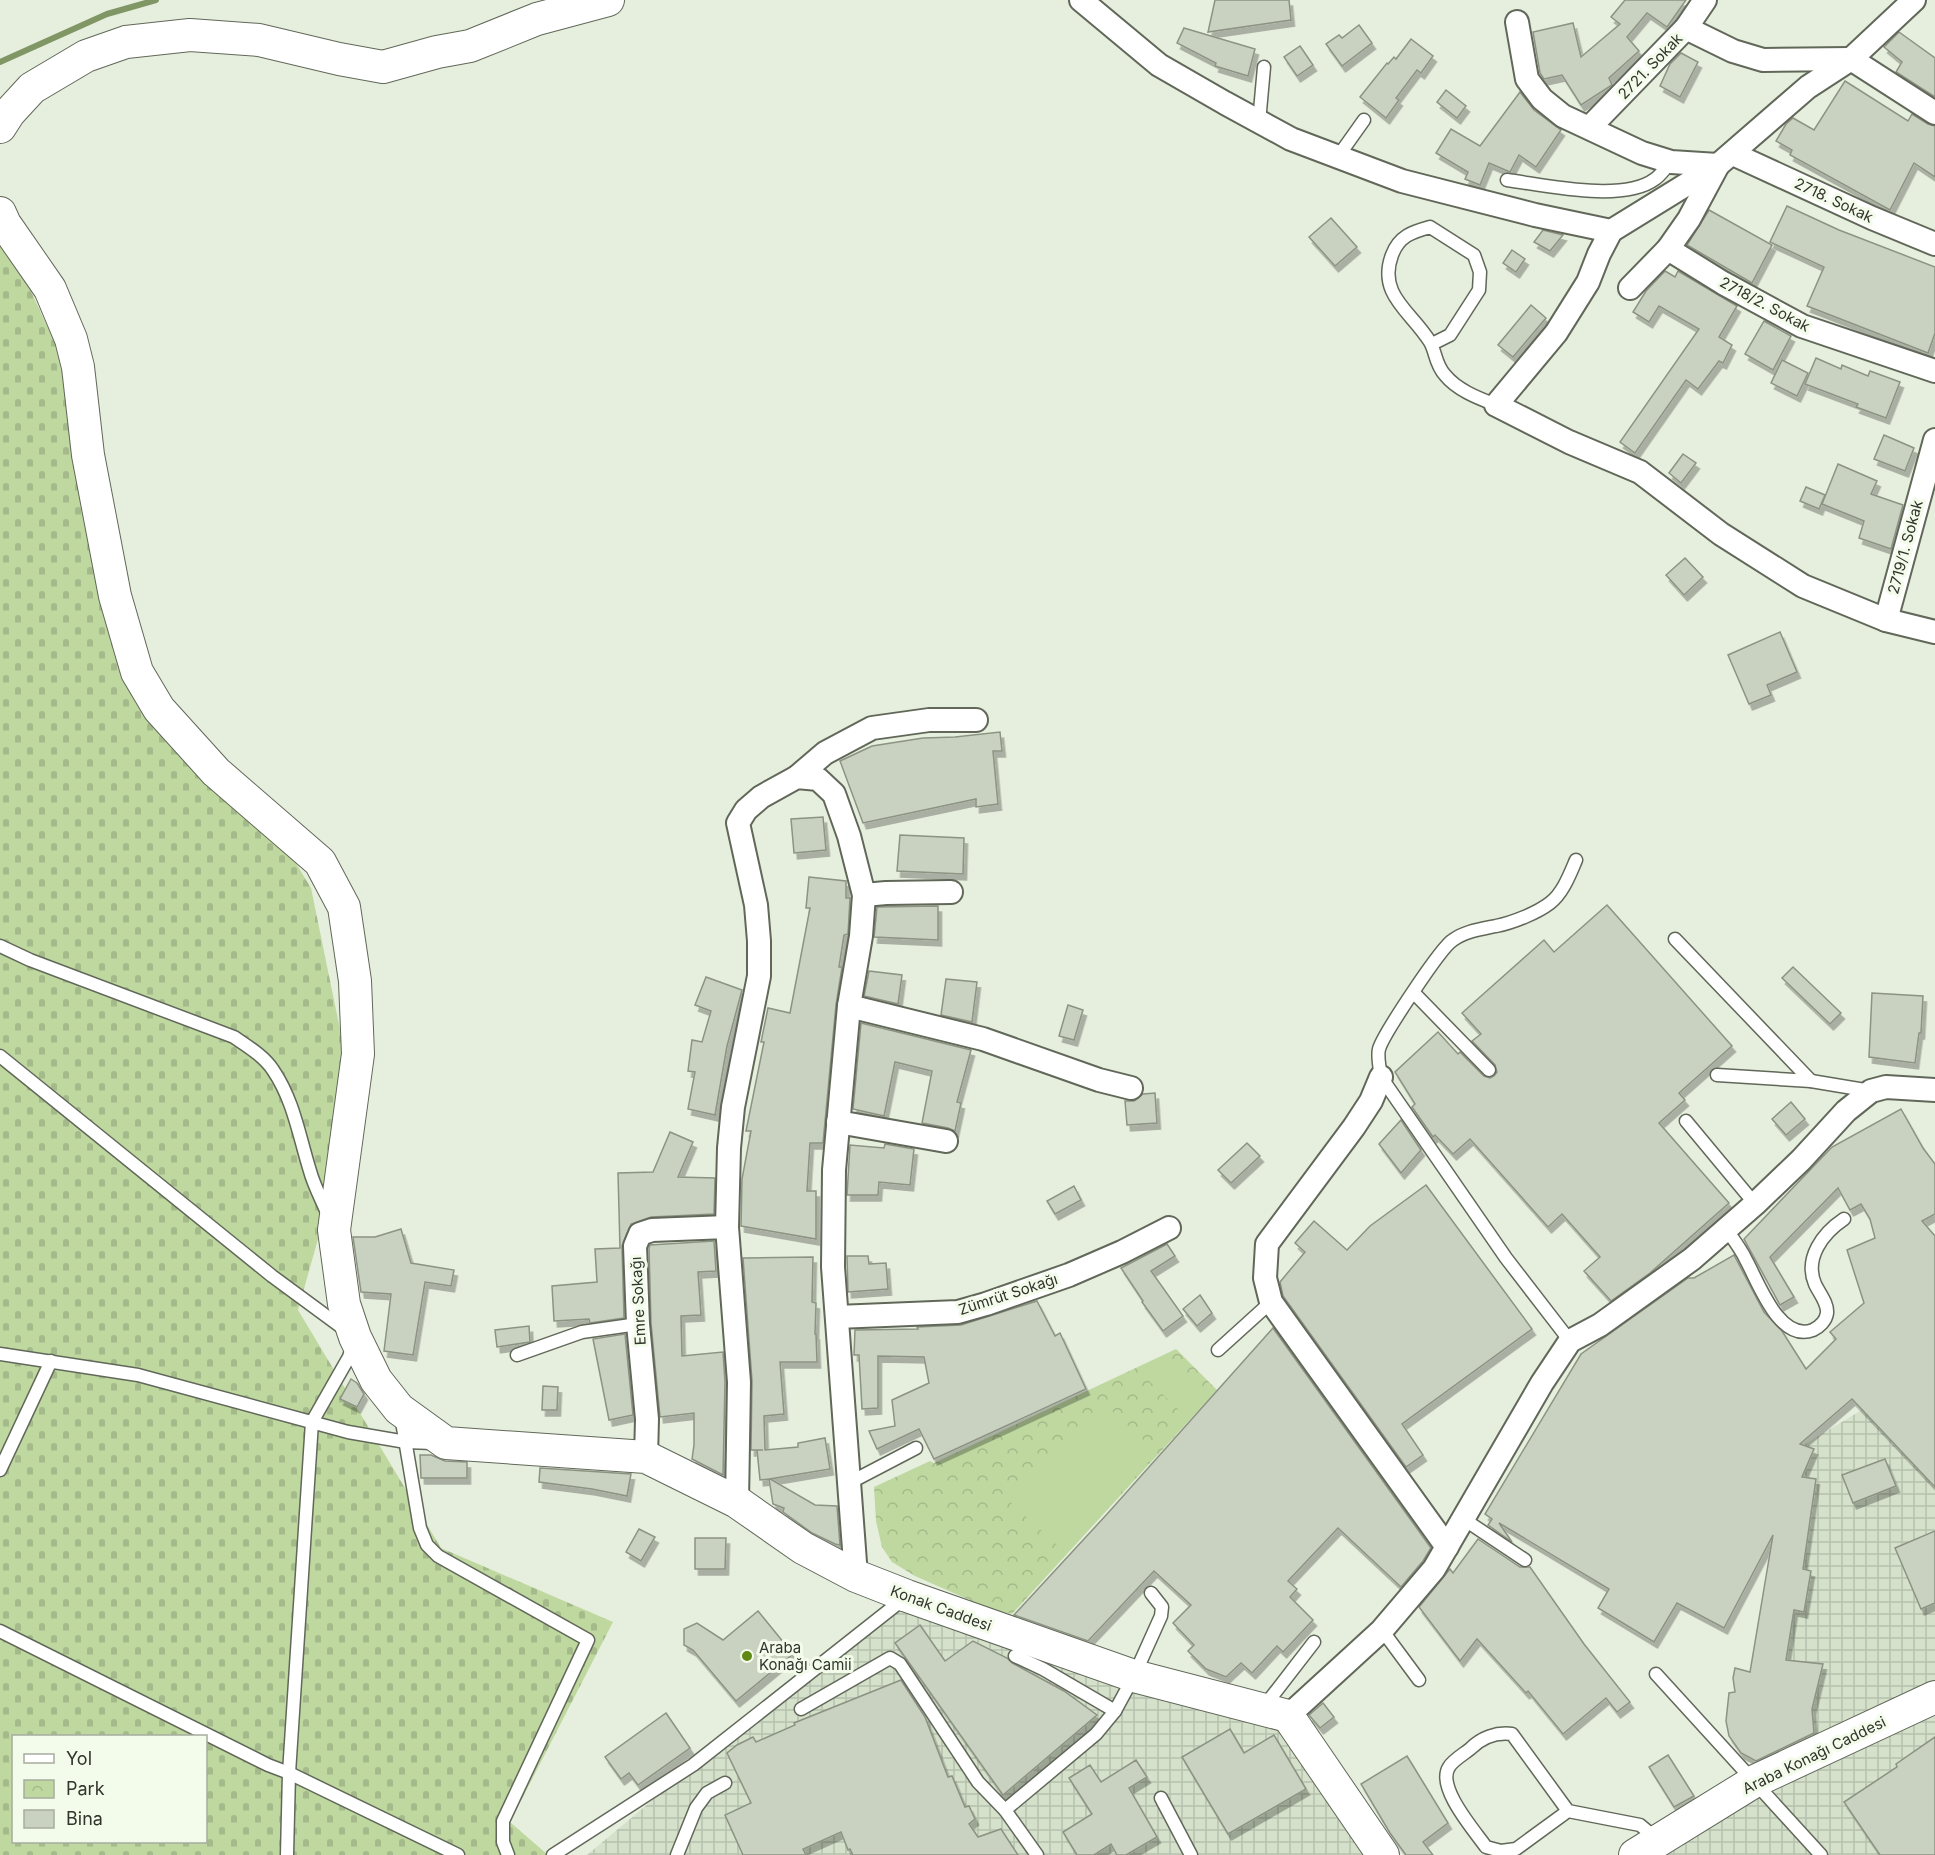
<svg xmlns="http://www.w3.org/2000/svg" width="1935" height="1855" viewBox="0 0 1935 1855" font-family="Inter,sans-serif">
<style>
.industrial{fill:url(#industrial-grid)}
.cemetery{fill:url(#cemetery-stones);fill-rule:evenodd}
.park{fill:url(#park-crowns)}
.garden{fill:#bed8a0}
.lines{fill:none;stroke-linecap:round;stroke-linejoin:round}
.stream{stroke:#809665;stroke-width:6}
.building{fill:#c9d1c0;stroke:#8c9383;stroke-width:1.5;filter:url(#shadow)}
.lane-casing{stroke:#616859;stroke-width:15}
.street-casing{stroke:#616859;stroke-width:26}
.secondary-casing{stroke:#616859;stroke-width:34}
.lane{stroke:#fff;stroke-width:12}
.street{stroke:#fff;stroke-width:22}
.secondary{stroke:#fff;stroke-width:32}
.poi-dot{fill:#608814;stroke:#f3fcea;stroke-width:2}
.labels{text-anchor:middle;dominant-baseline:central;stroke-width:6;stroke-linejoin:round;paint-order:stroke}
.street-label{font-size:15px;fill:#32352e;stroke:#f3fcea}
.poi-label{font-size:15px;fill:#32352e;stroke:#f3fcea;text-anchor:start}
</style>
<defs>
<pattern id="industrial-grid" width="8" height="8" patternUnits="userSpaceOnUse" patternTransform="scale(1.5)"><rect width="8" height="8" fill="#d5e1ca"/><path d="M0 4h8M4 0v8" fill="none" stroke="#b7c2ae"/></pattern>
<pattern id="cemetery-stones" width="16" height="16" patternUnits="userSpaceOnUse" patternTransform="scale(1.5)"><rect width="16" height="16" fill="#bed8a0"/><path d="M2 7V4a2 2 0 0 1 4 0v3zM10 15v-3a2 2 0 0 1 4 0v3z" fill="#a4ba8a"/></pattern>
<pattern id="park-crowns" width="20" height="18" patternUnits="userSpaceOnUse" patternTransform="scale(1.5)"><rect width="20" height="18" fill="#bed8a0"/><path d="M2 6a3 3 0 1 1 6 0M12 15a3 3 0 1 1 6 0" fill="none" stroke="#a4ba8a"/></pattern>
<filter id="shadow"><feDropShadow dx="3.5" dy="6" stdDeviation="0" flood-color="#0004"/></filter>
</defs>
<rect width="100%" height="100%" fill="#e6efdd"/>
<g class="industrial">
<path d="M1905,1384L1935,1385V1855H1635L1791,1759L1770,1465Z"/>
<path d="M907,1596L1288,1716L1383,1855H587L814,1665Z"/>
</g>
<path class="cemetery" d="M0,235L15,257L61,356L102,609L124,683L206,778L294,860L311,888L343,1044L331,1193L298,1310L441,1548L613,1622L510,1822L548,1855H0ZM14,1736H206V1842H14Z"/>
<path class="park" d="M1176,1349L1217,1390L1012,1614L992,1610L915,1576L892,1562L882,1547L876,1521L874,1487L930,1461L934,1463Z"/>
<g class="garden">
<path d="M1167,1360L1206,1398L1187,1418L1148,1380Z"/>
<path d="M1102,1402L1157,1452L1066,1553L1011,1503Z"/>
</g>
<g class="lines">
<path class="stream" d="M0,62L107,14L156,0"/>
</g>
<g class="building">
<path d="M1215,0H1289L1291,20L1208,32Z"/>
<path d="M1625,0H1686L1667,27L1647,13L1627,37L1639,51L1609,78L1612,85L1581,105L1562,75L1544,79L1540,73L1533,32L1573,23L1581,57L1620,24L1611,17Z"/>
<path d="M1359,25L1372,43L1342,66L1326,44L1339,35L1342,38Z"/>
<path d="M1184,28L1255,49L1248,76L1215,66L1216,63L1177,43Z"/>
<path d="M1899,32L1935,58V97L1896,72L1902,62L1884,47Z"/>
<path d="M1411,39L1433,56L1421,73L1417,70L1396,98L1399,100L1386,118L1360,97L1387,63L1388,64L1394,57L1396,59Z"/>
<path d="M1300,46L1313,65L1297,76L1284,57Z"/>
<path d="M1681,53L1698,62L1680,97L1660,86L1670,64Z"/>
<path d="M1845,81L1908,121L1912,114L1928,124L1935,126V177L1914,163L1890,210L1790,155L1792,150L1776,141L1786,124L1793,118L1814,130Z"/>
<path d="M1446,90L1466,106L1457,118L1437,102Z"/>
<path d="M1520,92L1534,110L1561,130L1536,167L1519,155L1510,172L1489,163L1480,185L1465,179L1468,172L1436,153L1451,129L1480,146Z"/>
<path d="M1787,206L1839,230L1935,267V333L1928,353L1807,306L1824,267L1770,242Z"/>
<path d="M1709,210L1772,245L1752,283L1687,245Z"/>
<path d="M1331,218L1357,247L1335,266L1309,237Z"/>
<path d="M1543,230L1563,235L1550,251L1534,242Z"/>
<path d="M1512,250L1525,259L1516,272L1503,263Z"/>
<path d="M1665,271L1675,277L1678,271L1737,306L1719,337L1732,345L1723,363L1719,361L1698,389L1686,380L1635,453L1620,442L1699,329L1659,306L1649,322L1633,312L1646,291Z"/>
<path d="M1531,305L1546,318L1513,357L1498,345Z"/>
<path d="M1764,321L1791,336L1773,370L1745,354Z"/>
<path d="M1816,358L1841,369L1842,365L1868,376L1870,371L1900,382L1886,418L1856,407L1858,404L1805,384Z"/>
<path d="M1782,360L1808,373L1797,396L1771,383Z"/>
<path d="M1884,435L1914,448L1905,471L1874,459Z"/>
<path d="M1683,454L1696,463L1681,483L1669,473Z"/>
<path d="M1838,464L1877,481L1871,494L1903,505L1891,549L1859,538L1864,521L1822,504Z"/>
<path d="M1806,487L1825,495L1819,509L1800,501Z"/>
<path d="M1685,558L1703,577L1684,595L1666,575Z"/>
<path d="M1780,632L1797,672L1767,685L1771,695L1749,704L1728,655Z"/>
<path d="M1000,732L1002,751H993L998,804L976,807V799L863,823L840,761L872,746L923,738L955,737Z"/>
<path d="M823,817L826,850L794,853L791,819Z"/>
<path d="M900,835L964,838L963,874L897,871Z"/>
<path d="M809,877L846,881V898H850L848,934L844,935L839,967H842L836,1005L823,1143H810L807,1191H816V1239L741,1226L742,1179L751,1131H746L764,1042H761L768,1008L790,1013L810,908H806Z"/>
<path d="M1607,905L1732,1046L1679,1093L1685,1100L1659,1123L1729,1203L1650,1273L1611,1301L1584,1271L1600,1257L1562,1214L1548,1227L1470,1139L1453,1154L1435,1135L1433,1137L1412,1107L1415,1104L1395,1072L1438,1032L1458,1054L1460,1052L1484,1076L1490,1078L1494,1076L1497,1072L1495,1065L1472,1041L1481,1034L1462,1013L1544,940L1554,952Z"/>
<path d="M938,906V940L874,937L877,907Z"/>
<path d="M1793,967L1841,1013L1830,1024L1782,978Z"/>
<path d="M869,971L902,975L898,1004L864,996Z"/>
<path d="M706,977L742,990L727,1046L715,1115L688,1109L695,1072L688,1071L692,1040L702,1042L711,1011L695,1005Z"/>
<path d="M946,979L977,982L972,1022L941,1015Z"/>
<path d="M1872,993L1923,996L1921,1033H1919L1915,1063L1869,1057Z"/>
<path d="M1068,1005L1083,1010L1074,1040L1059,1036Z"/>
<path d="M861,1023L971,1050L957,1102L961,1103L955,1131L948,1128L922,1123L932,1071L895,1062L884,1116L853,1109Z"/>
<path d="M1155,1093L1157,1123L1127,1125L1125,1101H1134L1143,1094Z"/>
<path d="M1791,1102L1805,1119L1786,1135L1772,1119Z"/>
<path d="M1901,1109L1923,1148L1935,1164V1214L1922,1221L1935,1236V1487L1852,1399L1800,1444L1814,1449L1802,1477L1816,1479L1803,1569L1811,1571L1804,1612L1794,1610L1786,1660L1823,1664L1812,1709L1814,1733L1756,1761L1741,1753L1729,1736L1726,1721L1729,1693L1735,1692L1733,1678L1735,1668L1750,1672L1773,1535L1724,1628L1677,1603L1654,1642L1598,1608L1609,1589L1499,1523L1512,1542L1488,1525L1492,1519L1485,1514L1581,1354L1688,1278H1694L1734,1255L1764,1312L1782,1331L1806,1369L1836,1339L1830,1332L1864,1303L1847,1250L1875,1238L1870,1219L1861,1204L1850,1210L1838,1188L1770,1257L1794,1297L1780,1305L1744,1239L1832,1147Z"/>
<path d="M1401,1120L1421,1150L1401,1173L1379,1144Z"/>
<path d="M670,1132L693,1142L678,1177L715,1178L714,1214L651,1217L631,1224L622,1246L624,1318L590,1323L589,1319L554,1321L552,1286L597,1282L595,1249L620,1248L618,1173L653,1172Z"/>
<path d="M1247,1143L1260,1156L1231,1183L1218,1170Z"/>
<path d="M885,1144L914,1149L910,1185L879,1182L878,1195H847L850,1145L884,1148Z"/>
<path d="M1426,1185L1532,1329L1402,1424L1423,1455L1406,1467L1283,1296L1280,1282L1305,1252L1295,1243L1314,1221L1347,1250L1370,1226Z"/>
<path d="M1074,1186L1081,1200L1055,1214L1047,1201Z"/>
<path d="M401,1229L411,1263L454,1270L451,1286L425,1282L413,1355L384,1351L391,1294L361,1292L353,1237H375Z"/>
<path d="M714,1241L716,1271L698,1272L701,1315L681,1316L682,1356L723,1352L725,1382L723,1475L692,1459L694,1445V1413L660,1417L651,1323L649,1248L650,1245Z"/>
<path d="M1167,1244L1175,1256L1151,1271L1183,1316L1163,1331L1142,1302L1143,1301L1121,1268Z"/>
<path d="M847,1256H868L869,1264L886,1263L888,1289L848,1292Z"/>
<path d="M813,1257L812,1302L816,1303L815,1334H816L817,1362H780L784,1414L764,1416L765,1450L798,1447V1443L825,1438L830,1469L770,1479L815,1505L837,1506L840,1545L835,1544L812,1533L783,1512L784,1508L773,1504L769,1479L760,1480L757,1450H763H751L752,1381L743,1258Z"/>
<path d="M1200,1295L1212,1313L1197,1326L1183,1309Z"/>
<path d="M1037,1301L1055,1336L1060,1333L1086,1389L934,1459L919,1429L877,1449L869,1431L895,1426L892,1400L929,1383L924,1357L878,1356V1408L862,1409L859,1355H854L855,1330L918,1329L917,1327L961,1325Z"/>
<path d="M529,1326L530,1342L497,1347L495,1330Z"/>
<path d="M1273,1328L1431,1548L1423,1561L1401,1587L1338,1528L1288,1581L1297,1589L1290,1597L1313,1620L1283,1652L1277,1646L1252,1673L1241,1663L1226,1677L1206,1669L1188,1651L1194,1645L1173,1623L1191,1605L1154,1571L1088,1641L1014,1615L1108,1513Z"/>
<path d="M625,1334L633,1415L609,1420L593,1339Z"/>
<path d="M351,1379L357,1383L364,1394L357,1407L340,1399Z"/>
<path d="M543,1386L558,1387L557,1410H542Z"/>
<path d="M420,1455H431L445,1461L467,1462V1478H421Z"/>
<path d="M1885,1459L1896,1486L1853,1503L1842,1475Z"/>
<path d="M540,1468L631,1474L627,1496L592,1489L539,1482Z"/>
<path d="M639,1529L655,1537L641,1561L626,1552Z"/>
<path d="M1935,1531V1603L1921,1609L1895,1548Z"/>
<path d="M695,1538H726L725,1569H695Z"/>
<path d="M1478,1539L1520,1567H1530L1584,1644L1630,1702L1617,1712L1606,1698L1563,1734L1528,1691L1526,1693L1477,1639L1460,1661L1419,1607L1450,1569L1453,1573Z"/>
<path d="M758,1611L793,1654L736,1701L693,1650L684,1645V1629L697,1623L723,1640Z"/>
<path d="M920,1625L945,1661L973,1641L1007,1658L1012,1663L1064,1691L1097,1715L1003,1795L895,1643Z"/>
<path d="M901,1680L925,1717L948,1777L952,1776L965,1807L969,1806L975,1819L969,1824L978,1837L1001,1829L1018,1855H853L850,1849L848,1850L841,1832L803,1849L806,1855H743L725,1815L751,1803L727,1753L737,1745L753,1737L756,1742L795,1725L794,1723Z"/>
<path d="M1323,1703L1334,1717L1320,1728L1309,1715Z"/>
<path d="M666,1713L690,1748L638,1785L629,1773L621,1779L605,1757Z"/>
<path d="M1230,1729L1244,1753L1274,1735L1306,1789L1228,1834L1182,1757Z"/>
<path d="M1935,1737V1855H1880L1844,1802L1897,1767L1896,1764Z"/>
<path d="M1668,1755L1694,1796L1674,1807L1649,1767Z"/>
<path d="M1407,1756L1448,1823L1423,1842L1433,1855H1406L1390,1833L1361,1784Z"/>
<path d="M1136,1760L1147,1777L1129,1788L1157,1837L1126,1855H1117L1111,1844L1094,1855H1077L1063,1832L1092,1814L1069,1778L1090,1765L1101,1782Z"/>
</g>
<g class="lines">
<g class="lane-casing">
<g id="lane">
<path d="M1259,122L1264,67"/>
<path d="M1337,158L1364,120"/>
<path d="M1507,180C1545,185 1623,203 1655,179C1661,175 1666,167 1671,162"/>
<path d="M1432,344L1450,335L1479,290L1480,272L1474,255L1430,227C1412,232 1399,236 1392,255C1377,295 1412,312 1430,342C1436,352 1435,364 1445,375C1457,390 1478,398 1496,405"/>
<path d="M1675,939L1811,1081"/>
<path d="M0,946L30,960L234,1037C247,1046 264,1056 273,1070C294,1101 299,1136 310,1171C314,1186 322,1200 328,1215"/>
<path d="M1414,993L1489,1070"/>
<path d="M0,1056L272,1276L344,1329"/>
<path d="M1717,1075L1811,1081L1871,1091"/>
<path d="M1686,1121L1755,1204"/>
<path d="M1726,1229C1733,1239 1741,1249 1746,1260C1758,1281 1779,1343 1813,1330C1819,1327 1826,1321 1827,1313C1828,1303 1819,1293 1815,1284C1804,1258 1823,1233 1844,1219"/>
<path d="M1570,1341L1506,1258L1381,1077C1380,1069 1377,1057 1379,1049C1383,1035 1441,947 1453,940C1465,931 1482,929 1496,926C1512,923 1537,913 1550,903C1563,893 1570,874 1576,860"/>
<path d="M1218,1350L1271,1302"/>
<path d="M0,1354L138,1375L348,1432L406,1442L433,1443"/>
<path d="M517,1355L582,1332L638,1324"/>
<path d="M401,1416L420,1528L427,1545L438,1556L588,1640L503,1821V1842L508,1855"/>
<path d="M0,1470L51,1361"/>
<path d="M849,1483L916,1448"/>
<path d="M1462,1518L1525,1560"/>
<path d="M1382,1630L1419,1680"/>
<path d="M0,1631L268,1765L289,1773L458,1855"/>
<path d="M1015,1656L1043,1669L1115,1711"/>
<path d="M1656,1674L1821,1855"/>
<path d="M1263,1708L1314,1642"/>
<path d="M801,1709L890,1658L900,1664L978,1782L1005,1810"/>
<path d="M1161,1798L1191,1855"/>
<path d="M1568,1811L1516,1849L1501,1851L1486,1847C1474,1830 1436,1787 1449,1767C1453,1760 1464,1754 1470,1749C1481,1738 1496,1732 1512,1734L1568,1811L1640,1825L1658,1840"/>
<path d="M287,1855L289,1773L312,1422L349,1357L353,1344"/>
<path d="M553,1855L693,1765L906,1597"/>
<path d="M677,1855L696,1808L707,1793L725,1783"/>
<path d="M1037,1855L1005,1810L1096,1734L1115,1711L1134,1676L1161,1616L1162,1607L1151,1593"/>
</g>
</g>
<g class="street-casing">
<g id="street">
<path d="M1081,0L1159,65L1225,103L1291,139L1402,181L1535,215L1611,231"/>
<path d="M1914,0L1851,59L1808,87L1718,165L1611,231L1599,254L1588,282L1556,333L1496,405L1569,442L1640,472L1721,534L1803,586L1886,620L1935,632"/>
<path d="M1517,22L1527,79L1542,99L1563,116L1642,153L1671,162L1718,165L1689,219L1668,249L1630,288"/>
<path d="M1686,28L1733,51L1763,60L1851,59L1935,113"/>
<path d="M1590,127L1686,28L1705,0"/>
<path d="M1733,154L1872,218L1935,244"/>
<path d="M1668,249L1723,283L1802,326L1935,371"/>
<path d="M1886,620L1935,440"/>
<path d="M797,777L825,753L872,728L929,720H976"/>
<path d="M864,895L886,893L951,892"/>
<path d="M849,1006L983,1039L1099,1080L1131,1088"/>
<path d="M1381,1077L1371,1101L1354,1127L1267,1244L1265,1278L1271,1302L1447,1547"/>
<path d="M838,1122L946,1141"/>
<path d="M837,1317L958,1312L986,1304L1069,1275L1122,1252L1169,1228"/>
<path d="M646,1457L647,1419L638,1324L635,1246L640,1234L652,1230L727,1227"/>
<path d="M737,1502L739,1382L727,1227L729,1148L733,1107L759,976V941L756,905L738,823L746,810L761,797L797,777L818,779L834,794L849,836L864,895L861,936L849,1006L834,1170L833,1267L856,1576"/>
<path d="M1288,1716L1382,1630L1434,1569L1542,1383L1570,1341L1600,1325L1692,1259L1755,1204L1801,1160L1846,1111L1871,1091L1886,1087L1935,1090"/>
</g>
</g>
<g class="secondary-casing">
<g id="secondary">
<path d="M0,127L9,113L32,88L86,56L126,42L190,35L259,40L339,59L383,67L437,52L470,46L537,19L608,0"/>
<path d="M0,213L5,224L50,289L71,339L78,367L88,455L115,596L137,672L159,709L216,772L320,862L344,907L355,981L358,1054L334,1230L344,1304L355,1337L376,1380L399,1409L446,1443L646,1457L737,1502L803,1548L856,1576L907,1596L1134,1676L1288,1716L1383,1855"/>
<path d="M1635,1855L1755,1781L1935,1697"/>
</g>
</g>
<use href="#lane" class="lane"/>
<use href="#street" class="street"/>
<use href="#secondary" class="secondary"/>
</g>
<circle class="poi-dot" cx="747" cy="1656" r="6"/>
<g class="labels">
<g class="street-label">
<text transform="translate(1650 66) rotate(-46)">2721. Sokak</text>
<text transform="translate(1834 200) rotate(25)">2718. Sokak</text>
<text transform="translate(1765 304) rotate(28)">2718/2. Sokak</text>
<text transform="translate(1905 547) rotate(-75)">2719/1. Sokak</text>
<text transform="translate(1008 1294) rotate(-18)">Zümrüt Sokağı</text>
<text transform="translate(638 1301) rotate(-93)">Emre Sokağı</text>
<text transform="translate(941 1608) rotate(20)">Konak Caddesi</text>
<text transform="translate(1814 1755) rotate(-26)">Araba Konağı Caddesi</text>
</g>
<g class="poi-label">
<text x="759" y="1647">Araba<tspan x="759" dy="17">Konağı Camii</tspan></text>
</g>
</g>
<rect x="12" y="1735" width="195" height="108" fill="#f3fcea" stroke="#a6ac9f" stroke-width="1.5"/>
<rect x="24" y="1754" width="30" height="9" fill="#ffffff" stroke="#a6ac9f" stroke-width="1.5"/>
<text x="66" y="1765" font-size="18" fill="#32352e">Yol</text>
<rect x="24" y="1780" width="30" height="18" fill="url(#park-crowns)" stroke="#a6ac9f" stroke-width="1.5"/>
<text x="66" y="1795" font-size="18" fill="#32352e">Park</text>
<rect x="24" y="1810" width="30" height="18" fill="#c9d1c0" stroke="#a6ac9f" stroke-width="1.5"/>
<text x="66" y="1825" font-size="18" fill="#32352e">Bina</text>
</svg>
